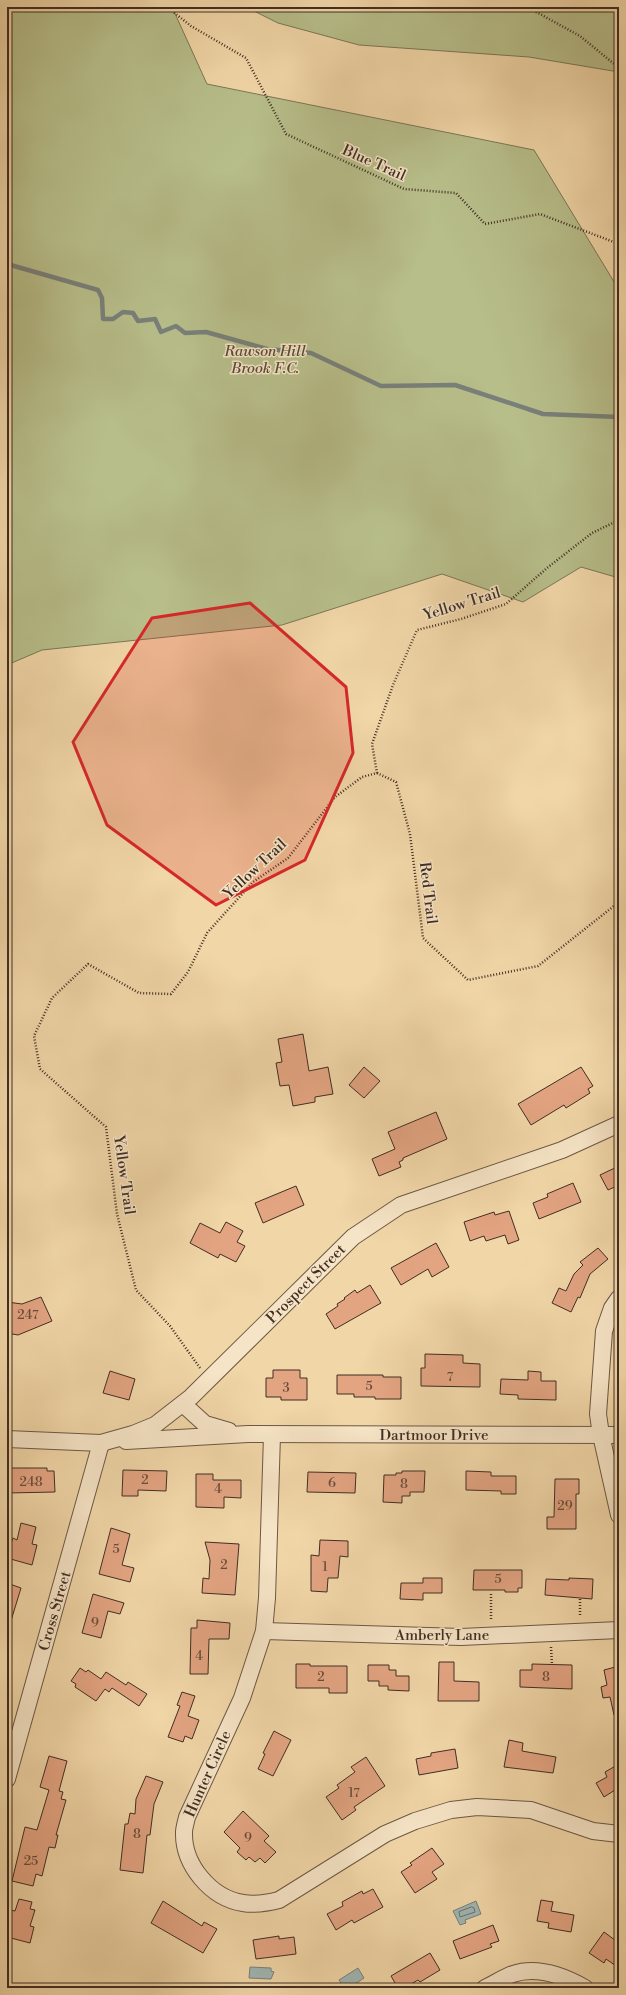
<svg xmlns="http://www.w3.org/2000/svg" width="626" height="1995" viewBox="0 0 626 1995" font-family="'Libre Bodoni',serif">
<style>
.green{fill:#b7be8a;stroke:#7c7657}
.water{fill:#9fb6b3;stroke:#79807a}
.lines{fill:none;stroke-linecap:round;stroke-linejoin:round}
.shore{stroke:#70726c;stroke-width:1}
.stream{stroke:#79807a;stroke-width:4.5}
.building{fill:#e3a482;stroke:#402e24}
.minor-casing{stroke:#6c5845;stroke-width:18}
.path{stroke:#402e24;stroke-width:2.5;stroke-dasharray:1 2;stroke-linecap:butt}
.minor{stroke:#f6e4c6;stroke-width:16}
.marked{fill:#d62828;fill-opacity:0.2;stroke:#d62828;stroke-width:3;stroke-linejoin:round}
.labels{text-anchor:middle;dominant-baseline:central;stroke-width:3;stroke-linejoin:round;paint-order:stroke}
.number-label{font-size:13px;fill:#694c3c}
.street-label{font-size:15px;fill:#402e24;stroke:#f6e4c6}
.park-label{font-size:15px;font-style:italic;fill:#584b38;stroke:#f6e4c6}
</style>
<rect width="100%" height="100%" fill="#f1d6a7"/>
<filter id="stains"><feTurbulence type="fractalNoise" baseFrequency=".005" numOctaves="4"/><feColorMatrix values="0 0 0 0 .2 0 0 0 0 .09 0 0 0 0 .02 0 0 0 .5 -.17"/></filter>
<radialGradient id="worn" r=".72"><stop offset=".6" stop-color="#630" stop-opacity="0"/><stop offset="1" stop-color="#630" stop-opacity=".3"/></radialGradient>
<g class="green">
<path d="M7,7H172L207,84L534,150L619,290V578L581,567L523,602L442,574L282,625L42,650L7,665Z"/>
<path d="M241,7H619V72L529,57L359,45L278,23L254,11Z"/>
</g>
<g class="water">
<path d="M476,1901L481,1914L465,1920L466,1923L460,1925L453,1911Z"/>
<path d="M250,1967L271,1968V1971L274,1972L271,1979L249,1978Z"/>
<path d="M358,1968L364,1978L349,1988H344L339,1980Z"/>
</g>
<g class="lines">
<path class="shore" d="M472,1907L474,1908L475,1912L460,1917L459,1912Z"/>
<path class="stream" d="M7,264L98,290L102,298L103,319H113L123,312L133,313L138,321L155,319L161,332L176,326L185,333L206,332L267,349L311,353L381,386L455,385L543,414L619,417"/>
</g>
<g class="building">
<path d="M303,1034L309,1071L328,1067L333,1094L315,1097V1102L293,1106L289,1085L280,1086L276,1063L282,1062L278,1039Z"/>
<path d="M364,1067L380,1081L364,1098L349,1085Z"/>
<path d="M581,1067L593,1086L588,1089L590,1093L566,1108L564,1105L531,1125L518,1104Z"/>
<path d="M436,1112L447,1139L403,1158V1160L399,1162L401,1167L379,1176L372,1159L395,1149L388,1132Z"/>
<path d="M619,1166V1185L608,1190L600,1175Z"/>
<path d="M573,1183L581,1202L539,1219L533,1203L548,1197L547,1194Z"/>
<path d="M296,1186L304,1205L263,1223L255,1203Z"/>
<path d="M509,1211L519,1240L508,1244L505,1235L486,1241L484,1236L470,1241L464,1222L494,1212L495,1215Z"/>
<path d="M226,1222L243,1231L237,1242L245,1246L236,1262L220,1254L218,1258L190,1243L200,1223L220,1233Z"/>
<path d="M436,1243L449,1267L432,1277L428,1269L401,1285L391,1268Z"/>
<path d="M598,1248L608,1259L590,1274L580,1298L578,1297L571,1312L552,1303L559,1288L566,1291L574,1274L583,1265L580,1262Z"/>
<path d="M370,1285L381,1303L335,1329L326,1314L338,1306L337,1304L345,1299L344,1298L355,1290L357,1293Z"/>
<path d="M41,1297L52,1321L18,1335L7,1333V1302L22,1304Z"/>
<path d="M425,1354L463,1355V1363L480,1364V1387L421,1386V1368H425Z"/>
<path d="M273,1370H300V1378H307V1400H281V1397H266V1378H273Z"/>
<path d="M110,1371L135,1379L129,1400L103,1393Z"/>
<path d="M528,1371L541,1372V1381H556V1400L518,1399V1395L500,1394L501,1379L528,1380Z"/>
<path d="M337,1375H383V1377H401V1399H375V1397H354V1394H337Z"/>
<path d="M7,1468H47V1471H54L55,1492L7,1493Z"/>
<path d="M123,1470L167,1471L166,1491L138,1490V1496H122Z"/>
<path d="M402,1471H425L424,1492H410V1496H402V1503L383,1502L384,1475H396V1473H402Z"/>
<path d="M466,1471L491,1472V1476H516V1494H501V1491L466,1490Z"/>
<path d="M308,1472L356,1473L355,1493L307,1492Z"/>
<path d="M196,1474H213V1480H241V1498L224,1497V1508L196,1507Z"/>
<path d="M555,1479H579V1494H576V1529H547V1517H554Z"/>
<path d="M21,1523L36,1527L32,1544L37,1545L32,1565L7,1558V1545L10,1546L13,1538L17,1540Z"/>
<path d="M111,1528L130,1534L122,1565L134,1568L130,1582L99,1574Z"/>
<path d="M320,1540L348,1541V1557L340,1556L338,1578H328L327,1592L311,1591V1555L319,1556Z"/>
<path d="M205,1542L239,1544L235,1595L202,1593L203,1578L209,1579L210,1560Z"/>
<path d="M474,1570H522V1588H518V1592H505V1590H473Z"/>
<path d="M423,1578H442V1593H423V1600L400,1599L401,1583H423Z"/>
<path d="M569,1578L593,1579L592,1599L545,1595L546,1579L569,1580Z"/>
<path d="M7,1583L21,1588L10,1624H7Z"/>
<path d="M93,1594L124,1603L120,1614L108,1611L101,1638L82,1633Z"/>
<path d="M197,1620L230,1623L229,1639H209L208,1674H190L191,1628H197Z"/>
<path d="M439,1662H454V1681L479,1682V1701H438Z"/>
<path d="M296,1664H310V1666H347V1693H329V1688H296Z"/>
<path d="M532,1664L572,1665V1689L520,1687V1670H532Z"/>
<path d="M368,1665H389V1670H396V1676H409V1691L388,1690V1686H379V1681H368Z"/>
<path d="M619,1666V1715H614L610,1697L603,1698L601,1687L607,1685L604,1670Z"/>
<path d="M80,1668L86,1672L88,1670L101,1679L106,1672L126,1685L128,1682L147,1694L139,1706L112,1688L109,1692L105,1689L96,1701L75,1687L76,1684L71,1681Z"/>
<path d="M182,1692L195,1696L188,1716L199,1720L192,1739L185,1736L183,1742L168,1737L180,1706L177,1705Z"/>
<path d="M274,1731L291,1740L273,1776L258,1769L265,1754L263,1753Z"/>
<path d="M509,1740L523,1743L522,1751L556,1757L553,1773L504,1767Z"/>
<path d="M455,1749L458,1768L419,1775L416,1759L431,1756V1753Z"/>
<path d="M49,1756L67,1761L59,1791L63,1792L61,1799L66,1800L56,1835H58L55,1848L49,1847L42,1876L36,1874L33,1886L12,1881L25,1827L37,1830L49,1790L40,1787Z"/>
<path d="M366,1757L385,1786L354,1807L356,1810L342,1820L326,1797L339,1788L337,1785L355,1772L351,1767Z"/>
<path d="M619,1764V1797L615,1790L604,1797L596,1783L607,1777L605,1772Z"/>
<path d="M146,1776L163,1782L154,1804L150,1835H147L143,1873L120,1870L125,1824H128L130,1813L135,1814L136,1799Z"/>
<path d="M243,1811L269,1836L264,1841L276,1852L265,1863L260,1858L255,1862L249,1857L246,1860L237,1852L240,1848L224,1832Z"/>
<path d="M432,1848L444,1864L432,1872L437,1879L415,1893L401,1872L412,1865L410,1863Z"/>
<path d="M373,1889L383,1907L354,1923L352,1920L336,1930L327,1914L343,1906L342,1902L362,1891L363,1894Z"/>
<path d="M19,1899L32,1902L30,1909L35,1910L30,1926L34,1927L30,1943L7,1937V1909L15,1911Z"/>
<path d="M541,1900L553,1902L551,1911L574,1915L571,1932L548,1928L549,1923L537,1921Z"/>
<path d="M163,1901L202,1926L204,1922L217,1929L203,1953L151,1923Z"/>
<path d="M493,1925L499,1941L490,1944L492,1947L460,1959L453,1941Z"/>
<path d="M604,1932L619,1943V1968L606,1959L604,1963L589,1953Z"/>
<path d="M279,1936V1939L294,1937L296,1954L256,1959L253,1940Z"/>
<path d="M430,1953L440,1970L420,1982L418,1980L404,1988H398L391,1976Z"/>
</g>
<g class="lines">
<g class="minor-casing">
<g id="minor">
<path d="M619,1298L612,1308L604,1331L598,1414L601,1435L619,1515"/>
<path d="M183,1404L205,1424L229,1431"/>
<path d="M272,1435L267,1598L264,1631L242,1698L187,1817C186,1822 184,1828 184,1832C183,1865 211,1898 243,1903C255,1905 267,1903 279,1900L385,1834L415,1821L451,1810L477,1807L531,1810L593,1831L619,1834"/>
<path d="M7,1439L101,1443L133,1434L155,1425L191,1397L353,1237L401,1205L562,1150L619,1124"/>
<path d="M126,1441L248,1434L619,1435"/>
<path d="M264,1631L461,1637L619,1630"/>
<path d="M7,1779L101,1443"/>
<path d="M485,1988C494,1984 504,1977 513,1974C537,1966 564,1976 585,1988"/>
</g>
</g>
<g class="path">
<path d="M167,7L191,26L246,58L286,134L404,189L456,193L485,224L540,214L619,244"/>
<path d="M522,7L529,8L580,36L619,68"/>
<path d="M377,773L396,782L410,834L423,938L468,980L538,966L619,902"/>
<path d="M200,1368L170,1326L136,1290L117,1214L106,1127L40,1069L34,1036L52,998L88,964L139,993L171,994L188,972L207,933L253,882L288,858L335,797L362,777L377,773L372,744L393,685L417,630L461,619L506,604L547,568L592,533L619,520"/>
<path d="M580,1599V1616"/>
<path d="M491,1619V1594"/>
<path d="M551,1647L552,1665"/>
</g>
<use href="#minor" class="minor"/>
</g>
<path class="marked" d="M250,603L346,687L353,753L305,860L216,905L107,825L73,742L152,618Z"/>
<g class="labels">
<g class="number-label">
<text x="28" y="1315">247</text>
<text x="450" y="1377">7</text>
<text x="369" y="1386">5</text>
<text x="286" y="1388">3</text>
<text x="145" y="1480">2</text>
<text x="31" y="1482">248</text>
<text x="332" y="1483">6</text>
<text x="404" y="1484">8</text>
<text x="218" y="1489">4</text>
<text x="565" y="1506">29</text>
<text x="116" y="1549">5</text>
<text x="224" y="1565">2</text>
<text x="325" y="1567">1</text>
<text x="498" y="1579">5</text>
<text x="95" y="1623">9</text>
<text x="199" y="1656">4</text>
<text x="321" y="1677">2</text>
<text x="546" y="1677">8</text>
<text x="354" y="1793">17</text>
<text x="137" y="1834">8</text>
<text x="248" y="1838">9</text>
<text x="31" y="1861">25</text>
</g>
<g class="street-label">
<text transform="translate(374 163) rotate(24)">Blue Trail</text>
<text transform="translate(462 604) rotate(-17)">Yellow Trail</text>
<text transform="translate(255 869) rotate(-43)">Yellow Trail</text>
<text transform="translate(428 893) rotate(83)">Red Trail</text>
<text transform="translate(124 1175) rotate(82)">Yellow Trail</text>
<text transform="translate(306 1284) rotate(-45)">Prospect Street</text>
<text x="434" y="1435">Dartmoor Drive</text>
<text transform="translate(55 1611) rotate(-74)">Cross Street</text>
<text x="442" y="1635">Amberly Lane</text>
<text transform="translate(208 1774) rotate(-66)">Hunter Circle</text>
</g>
<g class="park-label">
<text x="265" y="351">Rawson Hill<tspan x="265" dy="17">Brook F.C.</tspan></text>
</g>
</g>
<rect width="626" height="1995" fill="none" stroke="#f1d6a7" stroke-width="24"/>
<rect x="8" y="8" width="610" height="1979" fill="none" stroke="#402e24" stroke-width="2"/>
<rect x="12" y="12" width="602" height="1971" fill="none" stroke="#402e24"/>
<rect width="100%" height="100%" filter="url(#stains)"/>
<rect width="100%" height="100%" fill="url(#worn)"/>
</svg>
